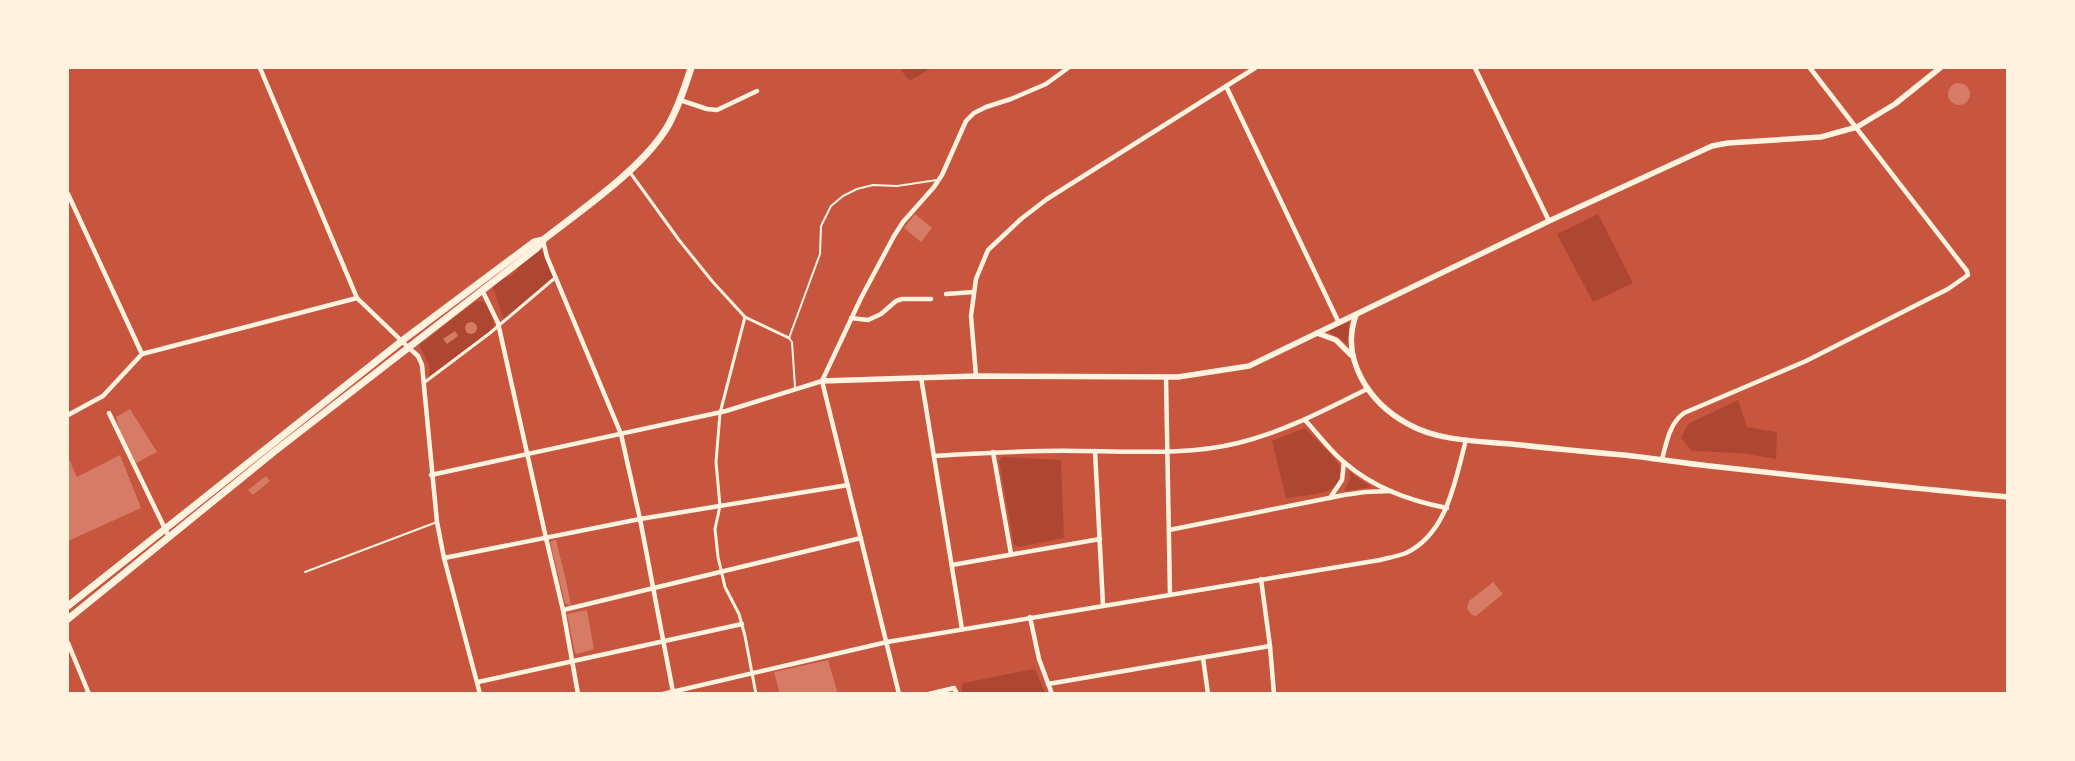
<svg xmlns="http://www.w3.org/2000/svg" width="2075" height="761" viewBox="0 0 2075 761" font-family="'Crimson Pro',serif">
<style>
.green{fill:#ae4732}
.building{fill:#d67c66}
.lines{fill:none;stroke-linecap:round;stroke-linejoin:round}
.service{stroke:#fff3e0;stroke-width:2}
.pedestrian{stroke:#fff3e0;stroke-width:3}
.minor{stroke:#fff3e0;stroke-width:4.5}
.tertiary{stroke:#fff3e0;stroke-width:5.5}
.primary{stroke:#fff3e0;stroke-width:7}
</style>
<rect width="100%" height="100%" fill="#c8553d"/>
<g class="green">
<path d="M900,68H931L911,80L906,77Z"/>
<path d="M1598,214L1633,283L1593,302L1557,234Z"/>
<path d="M539,250H543L554,278L504,320L493,287L503,278L509,277L517,271L519,266Z"/>
<path d="M476,301L484,302C491,309 496,319 493,329L429,377L430,367L419,345Z"/>
<path d="M1349,322L1348,344L1328,331Z"/>
<path d="M1738,400L1747,427L1777,432L1776,459L1740,453L1692,451L1681,438L1688,424Z"/>
<path d="M1305,428C1312,436 1336,458 1339,465C1343,473 1339,485 1331,489C1321,495 1298,496 1286,498L1272,441Z"/>
<path d="M1002,457L1061,460L1064,538L1018,547L1014,545L999,461Z"/>
<path d="M1350,472L1371,487L1344,491L1350,480Z"/>
<path d="M1033,669L1036,671L1045,693H963L961,688L963,683Z"/>
</g>
<g class="building">
<circle cx="1959" cy="94" r="11"/>
<path d="M915,214L932,228L921,242L904,228Z"/>
<circle cx="471" cy="328" r="6"/>
<path d="M455,331L458,336L447,344L443,339Z"/>
<path d="M130,409L157,452L136,463L121,434L116,417Z"/>
<path d="M120,455L141,508L68,541V457L77,477Z"/>
<path d="M266,476L270,481L253,495L248,490Z"/>
<path d="M556,540L566,581L571,606L565,603L550,542Z"/>
<path d="M1493,582L1503,594L1476,616L1472,615L1467,609L1469,601Z"/>
<path d="M587,610L594,649L577,654L575,653L567,614Z"/>
<path d="M828,660L838,694H780L774,672Z"/>
</g>
<g class="lines">
<g class="service">
<path d="M795,387L792,342L789,338L820,254L821,226L831,206L843,196L857,189L873,185L897,186L937,180"/>
<path d="M305,572L437,522"/>
</g>
<g class="pedestrian">
<path d="M629,171L679,240L712,281L745,317L789,338"/>
<path d="M745,317L720,413L716,462L720,506L715,529L718,557L725,587L739,614L745,636L756,694"/>
<path d="M425,382L490,333L556,277"/>
</g>
<g class="minor">
<path d="M260,68L357,298L408,347L418,356L422,365L437,522L444,558L480,694"/>
<path d="M1475,68L1549,221"/>
<path d="M1226,86L1339,323"/>
<path d="M680,100L707,109L717,110L757,91"/>
<path d="M68,194L142,354"/>
<path d="M543,241L547,257L621,434L640,519L673,692"/>
<path d="M482,290L498,323L546,538L563,610L578,694"/>
<path d="M946,294L974,292"/>
<path d="M851,318L868,320L881,314L896,301L902,299H931"/>
<path d="M976,376L971,316L976,279L988,250L1021,219L1047,199L1255,68"/>
<path d="M921,377L962,629"/>
<path d="M1166,378L1170,595"/>
<path d="M822,381L861,298L894,236L903,222L934,187L942,175L966,121L974,113L986,107L1011,99L1046,84L1068,68"/>
<path d="M822,381L899,694"/>
<path d="M109,413L169,537"/>
<path d="M68,415L103,396L142,354L357,298"/>
<path d="M1305,420C1318,434 1330,451 1345,463C1374,488 1410,501 1447,508"/>
<path d="M1095,451L1103,605"/>
<path d="M993,452L1011,554"/>
<path d="M934,456C982,453 1030,450 1078,451C1132,451 1185,456 1238,443C1283,432 1325,410 1367,389"/>
<path d="M1662,459C1667,442 1669,424 1684,413L1806,361L1948,289L1968,275L1967,271L1810,68"/>
<path d="M431,475L726,411L822,381"/>
<path d="M1330,498L1342,480L1344,462"/>
<path d="M1169,530L1344,495L1365,492L1391,491"/>
<path d="M444,558L640,519L848,485"/>
<path d="M952,565L1100,539"/>
<path d="M1261,579L1270,646L1274,694"/>
<path d="M563,610L861,538"/>
<path d="M1030,617L1039,659L1052,694"/>
<path d="M68,643L89,694"/>
<path d="M1203,658L1208,694"/>
<path d="M478,682L742,624"/>
<path d="M1048,684L1270,646"/>
<path d="M663,694L887,642L1380,560C1388,558 1398,556 1406,553C1448,533 1455,480 1466,440"/>
<path d="M929,694L954,688L957,694"/>
</g>
<g class="tertiary">
<path d="M1356,315C1340,359 1369,403 1408,424C1438,441 1477,441 1511,444C1549,448 1586,452 1624,455C1653,458 1681,463 1710,466C1809,477 1908,488 2008,497"/>
<path d="M1317,333L1336,340L1351,355"/>
<path d="M822,381L976,376L1178,377L1249,366L1549,221L1712,146L1728,143L1821,137L1857,127L1895,104L1940,68"/>
</g>
<g class="primary">
<path d="M68,606L403,340L534,242L543,240"/>
<path d="M68,619L275,451L537,248L543,240C581,210 645,167 669,124C678,107 685,87 691,68"/>
</g>
</g>
<rect width="2075" height="761" fill="none" stroke="#fff3e0" stroke-width="138"/>
</svg>
